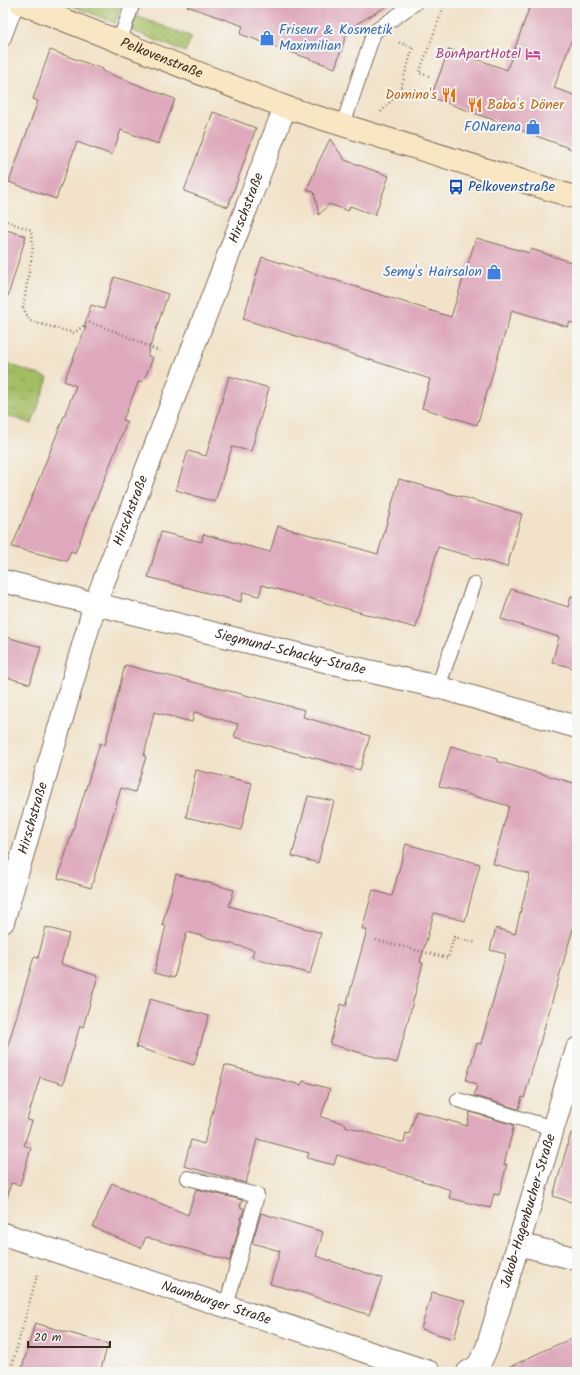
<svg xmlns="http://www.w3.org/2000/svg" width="580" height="1375" viewBox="0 0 580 1375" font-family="Kalam,sans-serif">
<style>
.grass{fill:url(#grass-dots);stroke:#707441}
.park{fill:url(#park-crowns);stroke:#707441}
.building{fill:#dea9bc}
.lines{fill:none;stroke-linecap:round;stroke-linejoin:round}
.lane-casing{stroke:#7b6a5a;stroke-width:16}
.street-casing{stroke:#7b6a5a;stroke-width:24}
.secondary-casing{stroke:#7b6a5a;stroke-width:24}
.path{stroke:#7b6a5a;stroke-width:2.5;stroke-dasharray:1 3;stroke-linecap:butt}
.lane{stroke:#fff;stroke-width:14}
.street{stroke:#fff;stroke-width:22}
.secondary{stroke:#f9e7c3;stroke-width:22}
.labels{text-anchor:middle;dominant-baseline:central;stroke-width:4;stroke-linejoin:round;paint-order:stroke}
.shop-label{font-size:14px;fill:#366cbe;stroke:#f6f6f2;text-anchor:end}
.hotel-label{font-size:14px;fill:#b23c85;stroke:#f6f6f2;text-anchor:end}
.street-label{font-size:14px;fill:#3b2a1e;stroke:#f6f6f2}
.food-label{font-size:14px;fill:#c56008;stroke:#f6f6f2;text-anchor:end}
.transit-label{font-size:14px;fill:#164399;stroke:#f6f6f2;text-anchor:start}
</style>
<defs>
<pattern id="grass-dots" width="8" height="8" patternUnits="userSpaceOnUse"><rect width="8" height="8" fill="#a4be64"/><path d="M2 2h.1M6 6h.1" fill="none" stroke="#879b52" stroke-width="1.8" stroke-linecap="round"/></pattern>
<pattern id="park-crowns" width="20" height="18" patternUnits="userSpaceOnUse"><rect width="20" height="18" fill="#a4be64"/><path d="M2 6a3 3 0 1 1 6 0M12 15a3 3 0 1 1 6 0" fill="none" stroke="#879b52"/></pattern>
</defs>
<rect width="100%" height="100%" fill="#f6f6f2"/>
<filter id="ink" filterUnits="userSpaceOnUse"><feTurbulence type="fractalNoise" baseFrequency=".025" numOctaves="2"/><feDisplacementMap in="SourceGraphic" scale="8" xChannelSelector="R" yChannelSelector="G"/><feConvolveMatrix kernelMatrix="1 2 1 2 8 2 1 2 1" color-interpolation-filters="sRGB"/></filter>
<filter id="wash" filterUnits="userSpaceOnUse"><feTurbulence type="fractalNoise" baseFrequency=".012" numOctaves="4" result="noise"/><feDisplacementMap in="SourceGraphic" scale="16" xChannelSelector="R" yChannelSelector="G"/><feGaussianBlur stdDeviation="0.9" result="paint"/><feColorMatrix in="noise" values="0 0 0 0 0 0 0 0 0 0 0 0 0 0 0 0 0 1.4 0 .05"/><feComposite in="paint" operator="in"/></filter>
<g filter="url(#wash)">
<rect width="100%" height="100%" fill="#f1e2c9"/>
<g class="grass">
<path d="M65,3H107L121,8L115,23Z"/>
<path d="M136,16L192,37L185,52L130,30Z"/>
</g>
<path class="park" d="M3,362L48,378L32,424L3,414Z"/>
<g id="blocks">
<g class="building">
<path d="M187,3H392L348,29L335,68L240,34L243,26L187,6Z"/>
<path d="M531,3H577V25L554,88L577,96V151L431,97L449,49L507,70Z"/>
<path d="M50,50L103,69L102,71L175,99L158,144L121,130L112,155L77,142L56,199L9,182L38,101L33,99Z"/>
<path d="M213,112L256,128L228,207L184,191Z"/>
<path d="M330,139L345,160L389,176L375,215L350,206L348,211L329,204L319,215L314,192L307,190L317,165Z"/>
<path d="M3,229L26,236L8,296L3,295Z"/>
<path d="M476,238L529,253L531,249L577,264V325L570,322L568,327L512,310L477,425L422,408L430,379L243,319L262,257L451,317Z"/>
<path d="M114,277L168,294L148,353V356L153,358L143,382L139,381L123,420L127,422L75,553L71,551L67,561L12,547L76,386L64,381L86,327H84L91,305L104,309Z"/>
<path d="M229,376L269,388L251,451L232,447L215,502L176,490L188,451L206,456Z"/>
<path d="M399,479L522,514L507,567L438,547L416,628L262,585L259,596L243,592L241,602L148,577L161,532L202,542L203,534L270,552L278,526L378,554Z"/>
<path d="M511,589L568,607L571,596L577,597V669L552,662L559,637L501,619Z"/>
<path d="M3,636L41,647L30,684L3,676Z"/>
<path d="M125,665L305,710L303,717L370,736L360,770L234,737L238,724L194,712L192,722L154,712L144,756L146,757L135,792L121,788L91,888L58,878L100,743L105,745Z"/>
<path d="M451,746L497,759L496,761L577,784V915L524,1098L522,1097L519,1109L474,1096L477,1084L466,1080L477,1043L481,1044L506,954L490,950L496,928L515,934L530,874L493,864L509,806L439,786Z"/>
<path d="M196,770L252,783L241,830L186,817Z"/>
<path d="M308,796L334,801L318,863L292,856Z"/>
<path d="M406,844L480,864L465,921L434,913L420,962L423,963L397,1063L330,1044L341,1004L346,1006L367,930L362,929L373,890L392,896Z"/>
<path d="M176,874L234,890L229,906L321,933L310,974L252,957L254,950L187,932L174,978L154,973L166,926L162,925Z"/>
<path d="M46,927L69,934L61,964L98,976L83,1027L80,1026L63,1084L40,1077L27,1120L32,1121L24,1145L31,1148L20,1185L11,1183L7,1197L3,1196V1062L34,957L38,958Z"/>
<path d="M150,999L209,1016L194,1065L136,1047Z"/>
<path d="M225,1065L301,1085L303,1081L330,1089L321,1117L346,1124L345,1126L404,1143L406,1133L409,1134L416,1111L467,1126L470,1112L514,1125L504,1165L507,1164L499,1195L494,1194L490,1208L449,1198L451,1190L395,1172L337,1155L334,1165L307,1158L309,1153L257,1139L246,1183L184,1166L191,1140L204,1144Z"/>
<path d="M571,1133L577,1134V1204L553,1196Z"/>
<path d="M112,1183L188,1215L196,1189L242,1200L240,1207L244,1208L230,1261L146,1237L141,1248L93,1227Z"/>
<path d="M261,1213L323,1232L316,1256L382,1278L369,1315L304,1293L270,1284L280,1251L252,1243Z"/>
<path d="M432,1292L465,1301L454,1339L421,1329Z"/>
<path d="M35,1323L108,1344L100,1372H21Z"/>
<path d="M577,1336V1372H499L545,1350Z"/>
</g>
</g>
</g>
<g filter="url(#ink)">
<use href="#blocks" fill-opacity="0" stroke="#7b6a5a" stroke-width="1"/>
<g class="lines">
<g class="lane-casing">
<g id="lane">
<path d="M3,40L17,3"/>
<path d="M119,42L133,3"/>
<path d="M343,125L374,32L415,3"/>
<path d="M438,687L474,584"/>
<path d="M458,1100L553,1128"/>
<path d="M188,1178L257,1195L226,1306"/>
</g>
</g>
<g class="street-casing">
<g id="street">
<path id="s1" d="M3,581L325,661L438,687L577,727"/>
<path id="s2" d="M3,922L95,604L285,107"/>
<path id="s3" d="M3,1234L429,1372"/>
<path d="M518,1244L577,1259"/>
<path id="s4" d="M468,1372L478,1366L487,1348L577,1049"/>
</g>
</g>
<g class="secondary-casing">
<g id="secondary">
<path id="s5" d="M21,3L285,107L577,198"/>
</g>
</g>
<g class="path">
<path d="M429,76L419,73L445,3"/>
<path d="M381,112L400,91L413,47L397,42"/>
<path d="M3,220L31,230L33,247L23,308L30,321L74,333L88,322L117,332L163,353"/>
<path d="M376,940L448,958L454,937L477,943"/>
<path d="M10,1372L38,1272"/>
</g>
<use href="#lane" class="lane"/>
<use href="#street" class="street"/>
<use href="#secondary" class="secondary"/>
</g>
</g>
<defs>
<g id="shop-bare" transform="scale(1.2)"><path d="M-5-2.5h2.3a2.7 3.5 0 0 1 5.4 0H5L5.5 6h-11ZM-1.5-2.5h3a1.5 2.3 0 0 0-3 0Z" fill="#3f7fe0" stroke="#f6f6f2" stroke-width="2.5" paint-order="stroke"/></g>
<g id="hotel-bare" transform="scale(1.2)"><path d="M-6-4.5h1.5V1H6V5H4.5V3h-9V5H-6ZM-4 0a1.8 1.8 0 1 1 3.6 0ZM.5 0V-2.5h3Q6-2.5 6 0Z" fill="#d1479c" stroke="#f6f6f2" stroke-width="2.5" paint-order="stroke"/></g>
<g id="restaurant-bare" transform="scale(1.2)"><path d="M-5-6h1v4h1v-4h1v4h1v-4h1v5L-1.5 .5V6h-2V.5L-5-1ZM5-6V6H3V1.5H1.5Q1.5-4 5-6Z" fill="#e8710a" stroke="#f6f6f2" stroke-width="2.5" paint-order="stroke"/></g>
<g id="bus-bare" transform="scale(1.2)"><path d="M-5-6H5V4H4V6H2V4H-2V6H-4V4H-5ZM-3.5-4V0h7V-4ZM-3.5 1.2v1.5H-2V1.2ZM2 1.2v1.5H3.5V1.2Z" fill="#1a4fb4" stroke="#f6f6f2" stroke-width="2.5" paint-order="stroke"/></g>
</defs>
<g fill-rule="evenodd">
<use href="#shop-bare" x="267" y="38"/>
<use href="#hotel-bare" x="533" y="54"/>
<use href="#restaurant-bare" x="449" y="95"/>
<use href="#restaurant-bare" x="475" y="105"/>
<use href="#shop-bare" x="533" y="127"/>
<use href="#bus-bare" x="456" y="187"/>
<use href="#shop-bare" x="494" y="272"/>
</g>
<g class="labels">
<g class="shop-label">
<text x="279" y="30" text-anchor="start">Friseur &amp; Kosmetik<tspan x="279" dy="16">Maximilian</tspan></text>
<text x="521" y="127">FONarena</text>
<text x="482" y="272">Semy's Hairsalon</text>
</g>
<g class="hotel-label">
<text x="521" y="54">BonApartHotel</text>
</g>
<g class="street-label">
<text stroke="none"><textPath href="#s5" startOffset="151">Pelkovenstraße</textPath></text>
<text stroke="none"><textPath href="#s2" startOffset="755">Hirschstraße</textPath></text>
<text stroke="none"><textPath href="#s2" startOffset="431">Hirschstraße</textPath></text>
<text stroke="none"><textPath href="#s1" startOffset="296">Siegmund-Schacky-Straße</textPath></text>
<text stroke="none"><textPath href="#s2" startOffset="108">Hirschstraße</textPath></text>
<text stroke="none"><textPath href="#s4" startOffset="175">Jakob-Hagenbucher-Straße</textPath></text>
<text stroke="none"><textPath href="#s3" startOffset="224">Naumburger Straße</textPath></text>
</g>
<g class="food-label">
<text x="437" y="95">Domino's</text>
<text x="487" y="105" text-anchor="start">Baba's Döner</text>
</g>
<g class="transit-label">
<text x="468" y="187">Pelkovenstraße</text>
</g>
</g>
<rect width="580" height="1375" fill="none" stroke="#f6f6f2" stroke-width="16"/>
<path d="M28 1341v6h82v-6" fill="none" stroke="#3b2a1e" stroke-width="2"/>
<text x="34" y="1341" font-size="12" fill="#3b2a1e" stroke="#f6f6f2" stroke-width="3" paint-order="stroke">20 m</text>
</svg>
